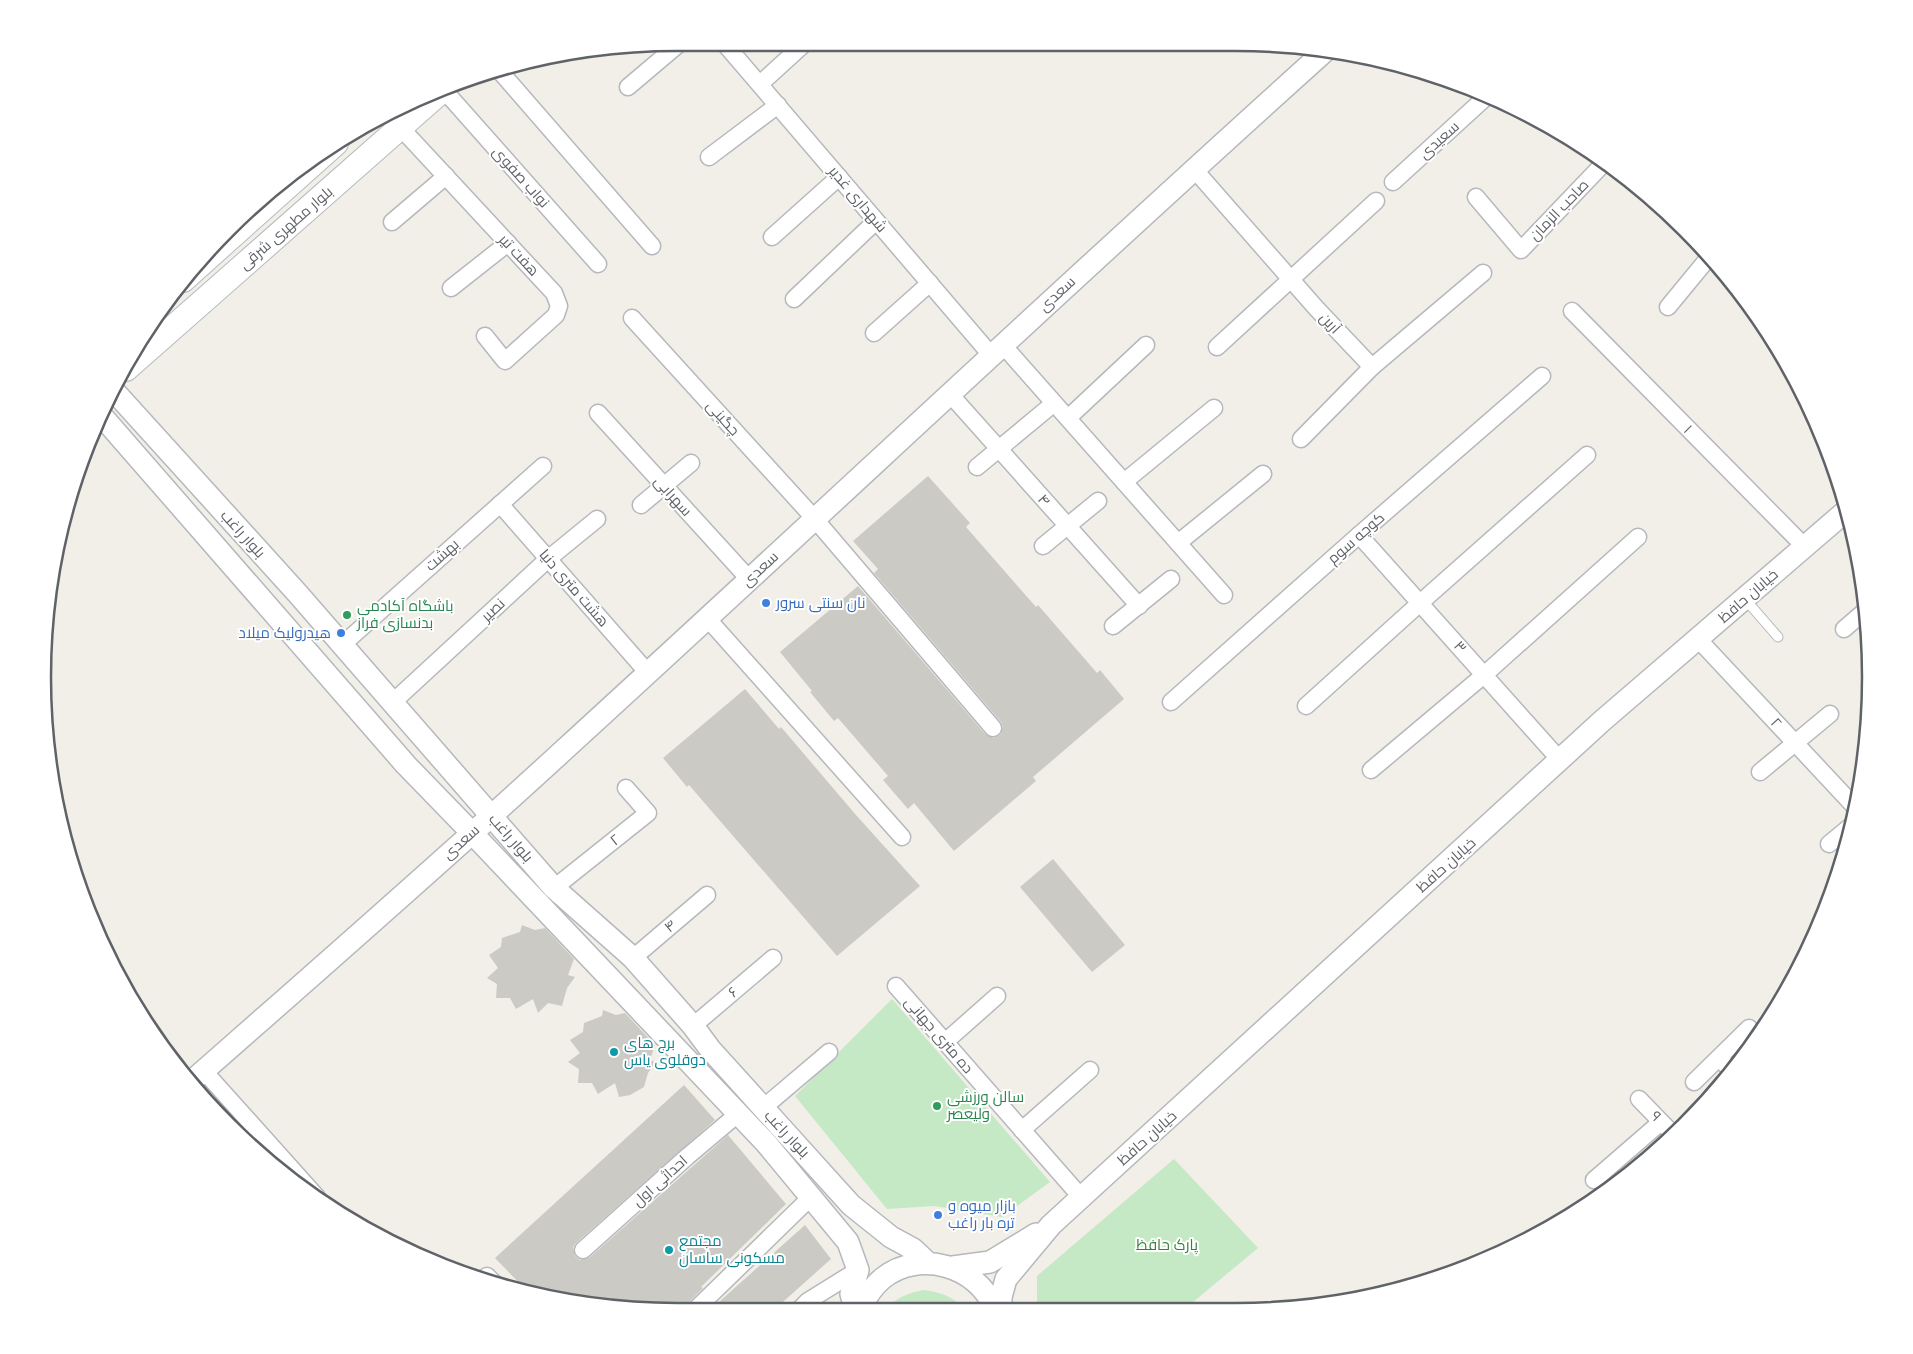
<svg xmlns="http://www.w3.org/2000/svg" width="1913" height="1354" viewBox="0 0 1913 1354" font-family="'Varela Round',Cairo,sans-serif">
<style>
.green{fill:#c5e8c5}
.building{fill:#cccac5}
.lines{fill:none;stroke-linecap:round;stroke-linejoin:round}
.service-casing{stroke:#b5b8bc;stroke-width:11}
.minor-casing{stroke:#b5b8bc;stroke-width:19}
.tertiary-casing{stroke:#b5b8bc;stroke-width:24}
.secondary-casing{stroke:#b6babf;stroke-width:26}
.service{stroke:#fff;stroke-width:9}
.minor{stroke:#fff;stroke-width:16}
.tertiary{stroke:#fff;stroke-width:21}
.secondary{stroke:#fff;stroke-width:24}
.shop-dot{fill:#3f7fe0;stroke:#fff;stroke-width:2}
.leisure-dot{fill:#2e9e5b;stroke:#fff;stroke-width:2}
.culture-dot{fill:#0f9aa8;stroke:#fff;stroke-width:2}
.labels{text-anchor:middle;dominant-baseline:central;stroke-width:4;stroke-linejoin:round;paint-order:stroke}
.street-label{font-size:15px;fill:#5f6368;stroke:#fff}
.shop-label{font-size:15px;fill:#366cbe;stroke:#fff;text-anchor:start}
.leisure-label{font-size:15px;fill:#27864d;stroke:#fff;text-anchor:start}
.culture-label{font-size:15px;fill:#0d838f;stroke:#fff;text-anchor:start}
.park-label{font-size:15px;fill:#348238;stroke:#fff}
.rim{fill:none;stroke:#5f6368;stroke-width:2.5}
</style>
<rect width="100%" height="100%" fill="#f1efe8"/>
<g class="green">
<path d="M892,999L1050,1182L1002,1217L934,1206L887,1209L795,1096Z"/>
<path d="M1174,1159L1258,1248L1187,1307L1037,1308V1276Z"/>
<path d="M923,1290C940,1292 952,1296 963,1308L887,1309C896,1297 909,1293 923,1290Z"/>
</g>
<g class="building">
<path d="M928,476L970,523L966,527L1036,607L1038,605L1097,673L1100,670L1124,699L1033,777L1036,781L954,851L914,803L908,809L883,780L888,776L838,718L834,721L810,692L812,691L780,652L858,586L985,734L994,738L1000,735L1003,727L1001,722L874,573L878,569L853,541Z"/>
<path d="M745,689L779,729L781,727L856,815L920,886L837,956L689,785L687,787L663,758Z"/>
<path d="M1053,859L1125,945L1092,972L1020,887Z"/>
<path d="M522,925L535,930L545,928L574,959L568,975L575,977L567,988L562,1006L548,1003L538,1013L533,999L516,1009L510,998H496L497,984L487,978L498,968L489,955L501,947L502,938L520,932Z"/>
<path d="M603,1010L616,1015L625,1013L655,1045L650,1060L656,1062L648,1073L644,1087L630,1095L619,1097L615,1083L598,1094L592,1083H578L579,1069L568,1062L580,1053L570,1040L583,1032L584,1023L602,1016Z"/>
<path d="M684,1085L715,1120L576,1243L573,1247L575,1256L580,1260L590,1257L728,1135L786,1204L701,1287L703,1288L688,1303L685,1310H636L529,1293L495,1258Z"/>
<path d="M805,1225L831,1259L775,1309L710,1310Z"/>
</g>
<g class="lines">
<g class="service-casing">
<path id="service" d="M1745,599L1778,637"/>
</g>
<g class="minor-casing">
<g id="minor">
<path d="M724,43L991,355"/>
<path d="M498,69L652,246"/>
<path d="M760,84L805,43"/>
<path d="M628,87L680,43"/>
<path d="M443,89L598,264"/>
<path d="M400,127L554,293L559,306L556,315L505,361L485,336"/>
<path d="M709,157L778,105"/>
<path d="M1194,169L1316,308L1372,367L1483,273"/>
<path d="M1393,182L1486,97"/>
<path d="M1476,197L1521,250L1605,162"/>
<path d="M392,222L446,176"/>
<path d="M772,237L839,177"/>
<path d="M451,288L508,243"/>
<path d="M794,299L876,221"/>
<path d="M1668,307L1710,256"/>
<path d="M1572,311L1805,547"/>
<path d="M632,318L814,518L993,728"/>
<path d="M874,333L930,283"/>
<path d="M1002,344L1224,595"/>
<path d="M1217,347L1376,201"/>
<path d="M949,393L1139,606"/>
<path d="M598,413L749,579"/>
<path d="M1068,418L1146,345"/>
<path d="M1301,439L1372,367"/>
<path d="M977,467L1047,409"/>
<path d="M1124,482L1214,408"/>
<path d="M500,504L648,673"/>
<path d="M641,505L691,463"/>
<path d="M1359,535L1560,760"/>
<path d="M1178,543L1263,474"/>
<path d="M1043,546L1098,501"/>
<path d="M707,618L902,837"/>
<path d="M1113,626L1171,579"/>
<path d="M1844,629L1866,610"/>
<path d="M1698,639L1855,807"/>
<path d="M342,645L543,466"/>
<path d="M1171,702L1359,535L1542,376"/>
<path d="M392,703L548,559L597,519"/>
<path d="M1306,706L1420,603L1587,455"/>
<path d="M1371,770L1484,675L1638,537"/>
<path d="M1760,772L1830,714"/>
<path d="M1829,844L1852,825"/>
<path d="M554,888L648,813L626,788"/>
<path d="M633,958L707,895"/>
<path d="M896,986L1081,1197"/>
<path d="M693,1026L773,958"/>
<path d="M945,1042L997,996"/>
<path d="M1719,1058L1732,1071"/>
<path d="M204,1071L317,1197"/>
<path d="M1694,1082L1749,1028"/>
<path d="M1639,1099L1673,1134"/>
<path d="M763,1108L829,1052"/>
<path d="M1022,1130L1090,1070"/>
<path d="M1594,1180L1661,1122"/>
<path d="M583,1250L688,1156L739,1113"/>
<path d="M487,1276L494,1283"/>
<path d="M800,1309L808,1301L858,1270"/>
<path d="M695,1310L810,1198"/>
</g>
</g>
<g class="tertiary-casing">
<g id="tertiary">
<path d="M114,391L298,594L554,888L633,958L693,1026L710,1049L851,1205L891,1237L913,1249L928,1263"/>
<path d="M101,415L406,765L472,833L766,1143L848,1242L858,1270L851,1294L855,1309"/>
<path d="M191,1082C316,972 442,862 565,749C819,517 1069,281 1325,51"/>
<path d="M953,1267L990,1262L1036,1234"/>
<path d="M1001,1308V1297L1006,1279L1051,1225L1602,721L1846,511"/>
<path d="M860,1309C866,1297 873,1286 883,1278C919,1249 978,1266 994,1308"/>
</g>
</g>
<g class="secondary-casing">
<g id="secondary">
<path d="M183,280L336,143"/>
<path d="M126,369L446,87"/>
</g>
</g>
<use href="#service" class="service"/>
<use href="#minor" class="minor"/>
<use href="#tertiary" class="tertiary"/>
<use href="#secondary" class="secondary"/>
</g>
<g class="shop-dot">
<circle cx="766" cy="603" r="5"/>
<circle cx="341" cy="633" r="5"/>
<circle cx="938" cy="1215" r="5"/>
</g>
<g class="leisure-dot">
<circle cx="347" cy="615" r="5"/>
<circle cx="937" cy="1106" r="5"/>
</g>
<g class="culture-dot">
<circle cx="614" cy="1052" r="5"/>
<circle cx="669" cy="1250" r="5"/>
</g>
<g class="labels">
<g class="street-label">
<text transform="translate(1439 140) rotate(-42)">سعیدی</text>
<text transform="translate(521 177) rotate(48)">نواب صفوی</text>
<text transform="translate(858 199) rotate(50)">شهداری غدیر</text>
<text transform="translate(1559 210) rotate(-46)">صاحب الزمان</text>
<text transform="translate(286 228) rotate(-41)">بلوار مطهری شرقی</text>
<text transform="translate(519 255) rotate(47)">هفت تیر</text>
<text transform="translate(1057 294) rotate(-43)">سعدی</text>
<text transform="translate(1330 323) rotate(47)">آرین</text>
<text transform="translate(723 418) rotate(48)">چگینی</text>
<text transform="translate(1688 429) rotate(45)">۱</text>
<text transform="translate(673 496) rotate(48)">سهرابی</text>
<text transform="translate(1044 500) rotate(48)">۴</text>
<text transform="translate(243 534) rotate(48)">بلوار راغب</text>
<text transform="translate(1356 538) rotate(-41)">کوچه سوم</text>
<text transform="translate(442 555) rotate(-42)">بهشت</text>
<text transform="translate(760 569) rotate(-43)">سعدی</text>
<text transform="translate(574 588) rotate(49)">هشت متری دنیا</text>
<text transform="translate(1748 596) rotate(-41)">خیابان حافظ</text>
<text transform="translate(493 610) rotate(-43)">نصیر</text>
<text transform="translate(1460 647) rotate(48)">۳</text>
<text transform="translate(1776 723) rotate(47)">۲</text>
<text transform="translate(511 838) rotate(49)">بلوار راغب</text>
<text transform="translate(615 840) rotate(-38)">۲</text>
<text transform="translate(461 842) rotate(-42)">سعدی</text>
<text transform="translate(1446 865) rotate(-42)">خیابان حافظ</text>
<text transform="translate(670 926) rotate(-40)">۴</text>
<text transform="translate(733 992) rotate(-40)">۶</text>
<text transform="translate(939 1035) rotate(49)">ده متری جهانی</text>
<text transform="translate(1656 1116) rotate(46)">۹</text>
<text transform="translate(787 1134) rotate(47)">بلوار راغب</text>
<text transform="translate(1147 1138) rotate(-42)">خیابان حافظ</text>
<text transform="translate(660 1181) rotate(-42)">احداثی اول</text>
</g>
<g class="shop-label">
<text x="776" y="603">نان سنتی سرور</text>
<text x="331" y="633" text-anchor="end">هیدرولیک میلاد</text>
<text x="948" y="1206">بازار میوه و<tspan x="948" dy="17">تره بار راغب</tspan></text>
</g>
<g class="leisure-label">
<text x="357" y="606">باشگاه آکادمی<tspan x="357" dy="17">بدنسازی فراز</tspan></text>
<text x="947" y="1097">سالن ورزشی<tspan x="947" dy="17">ولیعصر</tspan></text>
</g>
<g class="culture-label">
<text x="624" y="1043">برج های<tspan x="624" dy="17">دوقلوی یاس</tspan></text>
<text x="679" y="1241">مجتمع<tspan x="679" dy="17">مسکونی ساسان</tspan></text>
</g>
<g class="park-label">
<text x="1167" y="1245">پارک حافظ</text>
</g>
</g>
<path d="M0 0H1913V1354H0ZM677 51H1236A626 626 0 0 1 1862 677V677A626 626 0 0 1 1236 1303H677A626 626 0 0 1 51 677V677A626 626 0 0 1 677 51Z" fill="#fff" fill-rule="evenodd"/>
<path class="rim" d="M677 51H1236A626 626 0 0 1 1862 677V677A626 626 0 0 1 1236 1303H677A626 626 0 0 1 51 677V677A626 626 0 0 1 677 51Z"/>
</svg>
